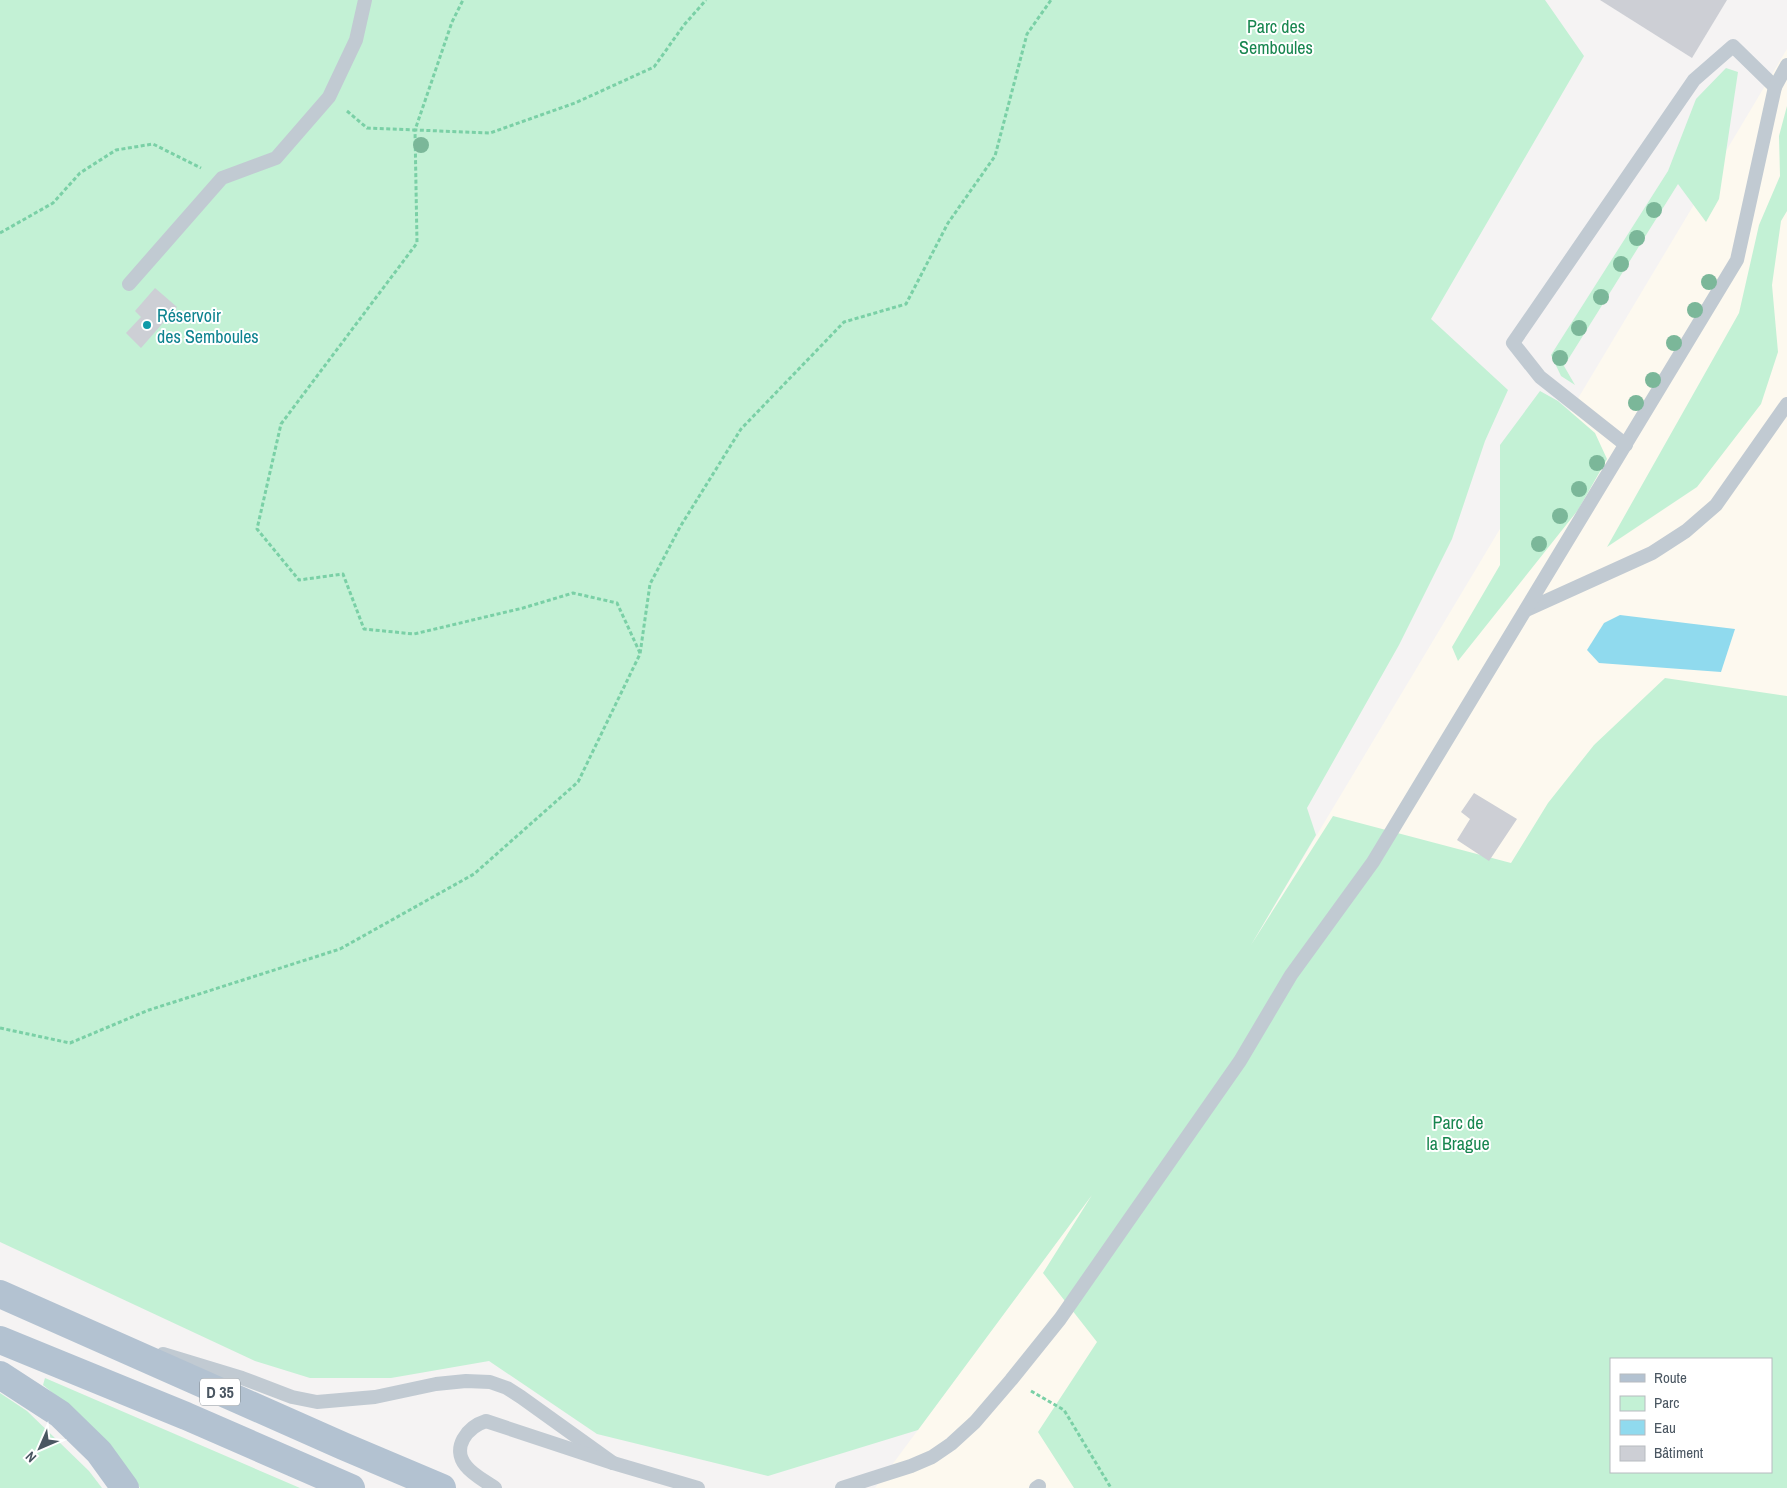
<svg xmlns="http://www.w3.org/2000/svg" width="1787" height="1488" viewBox="0 0 1787 1488" font-family="'Archivo Narrow',sans-serif">
<style>
.commercial{fill:#fdf9ef;fill-rule:evenodd}
.green{fill:#c3f1d5;fill-rule:evenodd}
.water{fill:#90daee}
.building{fill:#cdcfd5}
.lines{fill:none;stroke-linecap:round;stroke-linejoin:round}
.path{stroke:#7ad0a6;stroke-width:3;stroke-dasharray:4 2.5;stroke-linecap:butt}
.service{stroke:#c1cad2;stroke-width:14}
.primary{stroke:#b3c2d1;stroke-width:28}
.tree{fill:#7bb799}
.culture-dot{fill:#0f9aa8;stroke:#fff;stroke-width:2}
.labels{text-anchor:middle;dominant-baseline:central;stroke-width:4;stroke-linejoin:round;paint-order:stroke}
.shield{fill:#fff;stroke:#808990;stroke-width:1}
.shield-label{font-size:16px;font-weight:bold;fill:#4a5661}
.park-label{font-size:18px;fill:#17864f;stroke:#fff}
.culture-label{font-size:18px;fill:#0d838f;stroke:#fff;text-anchor:start}
</style>
<rect width="100%" height="100%" fill="#f5f3f3"/>
<path class="commercial" d="M1787,49V1488H875L1144,1124ZM1611,1359H1771V1472H1611Z"/>
<g class="green">
<path d="M0,0H1545L1584,56L1431,319L1508,390L1485,441L1452,539L1399,645L1307,808L1316,835L1251,945L1333,816L1511,863L1548,803L1594,745L1665,678L1787,696V1488H1074L1038,1432L1097,1342L1043,1273L1092,1195L918,1430L768,1476L597,1434L489,1361L391,1378H310L255,1361L0,1242ZM1611,1359H1771V1472H1611Z"/>
<path d="M1726,68L1738,72L1719,199L1706,222L1678,184L1564,366L1575,385L1561,376L1551,355L1668,171L1696,99Z"/>
<path d="M1787,106V211L1781,221L1772,285L1778,352L1761,404L1697,487L1607,547L1739,313L1759,225L1780,176L1779,136Z"/>
<path d="M1540,391L1558,401L1595,433L1607,459L1578,510L1458,661L1452,647L1500,565V445Z"/>
<path d="M45,1378L300,1488H140L111,1448L77,1413L43,1385Z"/>
<path d="M0,1393L27,1411L89,1471L102,1488H0Z"/>
</g>
<path class="water" d="M1620,615L1735,629L1721,672L1599,663L1587,650L1604,623Z"/>
<g class="building">
<path d="M1600,0H1727L1692,58Z"/>
<path d="M155,288L177,307L141,348L126,333L141,317L135,311Z"/>
<path d="M1474,793L1517,819L1489,861L1457,840L1470,819L1461,812Z"/>
</g>
<g class="lines">
<g class="path">
<path d="M347,111L367,128L415,130L452,22L463,0"/>
<path d="M0,233L53,203L80,173L116,150L153,144L201,168"/>
<path d="M640,653L617,603L573,593L523,608L414,634L364,629L343,574L299,580L257,529L281,424L417,243L415,130L490,133L575,103L654,67L684,25L706,0"/>
<path d="M0,1028L70,1043L149,1010L340,949L474,874L578,782L640,654L650,584L680,527L741,429L844,322L906,304L948,223L995,156L1027,34L1051,0"/>
<path d="M1031,1391L1064,1410L1111,1488"/>
</g>
<g class="service">
<path d="M129,284L222,178L276,158L329,97L356,40L365,0"/>
<path d="M1626,445L1540,377L1513,343L1694,80L1733,46L1775,87"/>
<path d="M1526,610L1652,553L1686,531L1716,505L1787,404"/>
<path d="M163,1354L242,1378L292,1397L317,1402L375,1397L436,1384L466,1381L490,1382L507,1388L521,1397L613,1463"/>
<path d="M495,1488C485,1481 473,1475 466,1466C451,1448 467,1427 486,1421L613,1463L698,1488"/>
<path d="M842,1488L911,1466L932,1457L951,1444L975,1422L1011,1380L1060,1319L1124,1227L1240,1061L1291,975L1373,862L1737,260L1775,87L1787,65"/>
<path d="M1036,1488L1039,1486"/>
</g>
<g class="primary">
<path d="M0,1294L343,1446L442,1488"/>
<path d="M0,1340L186,1416L351,1488"/>
<path d="M0,1375L60,1414L99,1452L125,1488"/>
</g>
</g>
<g class="tree">
<circle cx="421" cy="145" r="8"/>
<circle cx="1654" cy="210" r="8"/>
<circle cx="1637" cy="238" r="8"/>
<circle cx="1621" cy="264" r="8"/>
<circle cx="1709" cy="282" r="8"/>
<circle cx="1601" cy="297" r="8"/>
<circle cx="1695" cy="310" r="8"/>
<circle cx="1579" cy="328" r="8"/>
<circle cx="1674" cy="343" r="8"/>
<circle cx="1560" cy="358" r="8"/>
<circle cx="1653" cy="380" r="8"/>
<circle cx="1636" cy="403" r="8"/>
<circle cx="1597" cy="463" r="8"/>
<circle cx="1579" cy="489" r="8"/>
<circle cx="1560" cy="516" r="8"/>
<circle cx="1539" cy="544" r="8"/>
</g>
<circle class="culture-dot" cx="147" cy="325" r="5"/>
<g class="labels">
<rect class="shield" x="200" y="1378.5" width="40" height="27" rx="4"/>
<g class="shield-label">
<text x="220" y="1392">D 35</text>
</g>
<g class="park-label">
<text x="1276" y="26">Parc des<tspan x="1276" dy="21">Semboules</tspan></text>
<text x="1458" y="1122">Parc de<tspan x="1458" dy="21">la Brague</tspan></text>
</g>
<g class="culture-label">
<text x="157" y="315">Réservoir<tspan x="157" dy="21">des Semboules</tspan></text>
</g>
</g>
<rect x="1610" y="1358" width="162" height="115" fill="#ffffff" stroke="#b7bbc0"/>
<rect x="1620" y="1374" width="25" height="8" fill="#b3c2d1" stroke="#b7bbc0"/>
<text x="1654" y="1383" font-size="15" fill="#4a5661">Route</text>
<rect x="1620" y="1396" width="25" height="15" fill="#c3f1d5" stroke="#b7bbc0"/>
<text x="1654" y="1408" font-size="15" fill="#4a5661">Parc</text>
<rect x="1620" y="1420" width="25" height="15" fill="#90daee" stroke="#b7bbc0"/>
<text x="1654" y="1433" font-size="15" fill="#4a5661">Eau</text>
<rect x="1620" y="1446" width="25" height="15" fill="#cdcfd5" stroke="#b7bbc0"/>
<text x="1654" y="1458" font-size="15" fill="#4a5661">Bâtiment</text>
<g transform="translate(40 1448) rotate(225)" stroke="#ffffff" stroke-width="4" paint-order="stroke">
<path d="M0-4L9 19L0 12L-9 19Z" fill="#4a5661"/>
<text y="-8" font-size="14" font-weight="bold" text-anchor="middle" fill="#4a5661">N</text>
</g>
</svg>
